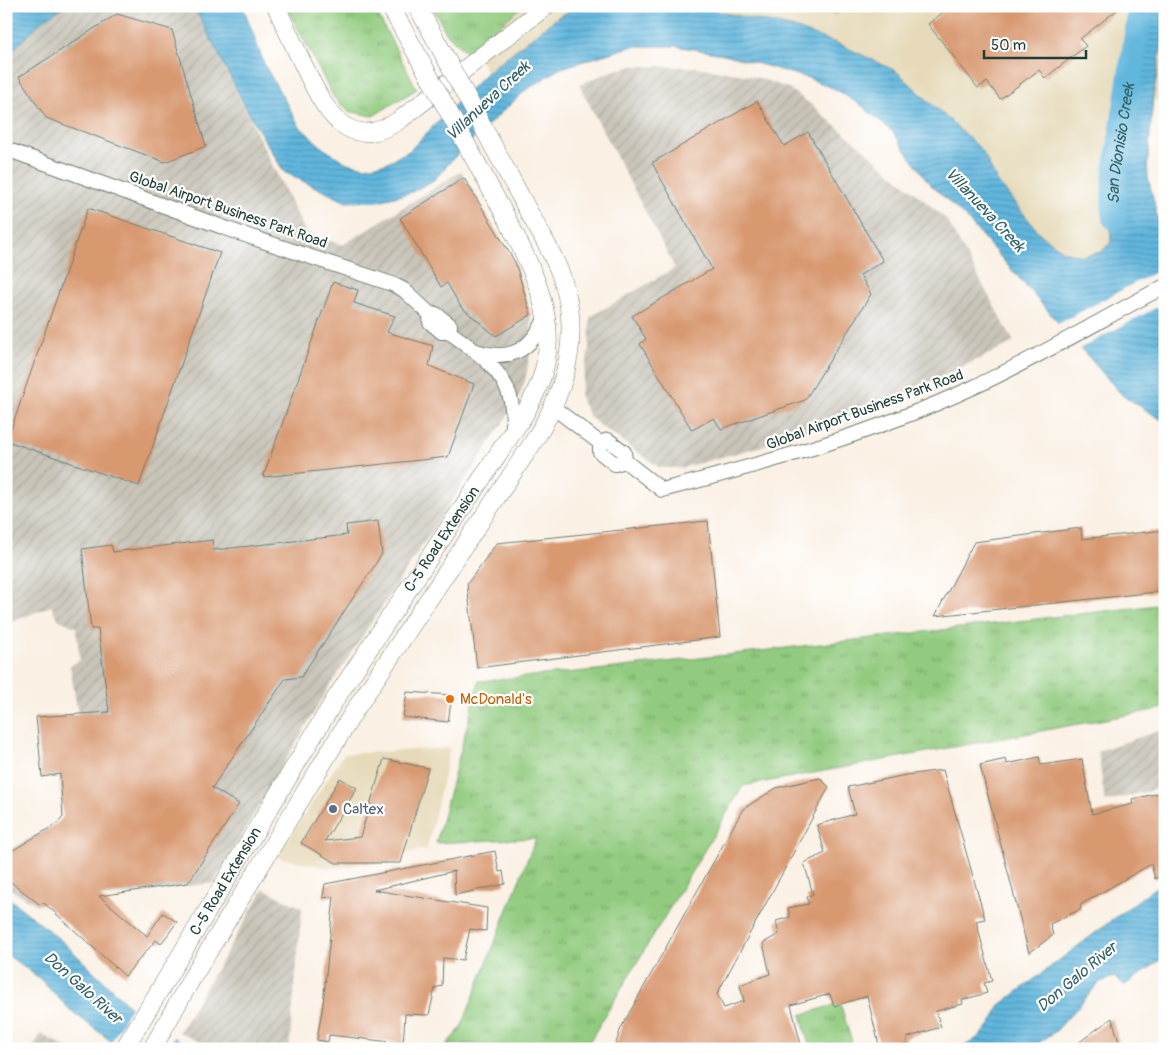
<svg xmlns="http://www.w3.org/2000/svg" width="1171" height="1055" viewBox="0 0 1171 1055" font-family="Pangolin,sans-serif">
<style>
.built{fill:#e6daba}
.industrial{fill:url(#industrial-furrows)}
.grass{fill:url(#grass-tufts);stroke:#58845a}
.water{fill:url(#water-rules);stroke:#407a88}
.pier{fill:#faf0e3}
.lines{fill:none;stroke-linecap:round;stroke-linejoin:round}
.river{stroke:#61b6dd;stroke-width:25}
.building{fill:#d89971}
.minor-casing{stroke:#6c7c71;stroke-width:16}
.major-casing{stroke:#6c7c71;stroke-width:19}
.minor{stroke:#fff;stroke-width:14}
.major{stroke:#fff;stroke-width:18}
.major-bridge-casing{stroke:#6c7c71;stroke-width:19;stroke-linecap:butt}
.major-bridge{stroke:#fff;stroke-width:18}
.food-dot{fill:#e8710a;stroke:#fff;stroke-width:2}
.service-dot{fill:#5c6f8a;stroke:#fff;stroke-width:2}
.labels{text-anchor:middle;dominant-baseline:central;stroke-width:4.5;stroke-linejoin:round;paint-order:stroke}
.street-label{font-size:15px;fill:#1f3d34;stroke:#fff}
.food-label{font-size:15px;fill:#c56008;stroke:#fff;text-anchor:start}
.service-label{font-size:15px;fill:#4e5e75;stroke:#fff;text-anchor:start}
.water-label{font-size:16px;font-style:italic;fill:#336167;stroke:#fff}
</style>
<defs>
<pattern id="industrial-furrows" width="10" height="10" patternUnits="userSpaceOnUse" patternTransform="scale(1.25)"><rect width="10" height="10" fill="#c8c4b8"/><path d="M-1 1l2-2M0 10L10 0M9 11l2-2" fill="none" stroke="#aba99f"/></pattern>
<pattern id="grass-tufts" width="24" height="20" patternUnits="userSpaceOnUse" patternTransform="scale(1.25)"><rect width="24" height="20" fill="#92cb7f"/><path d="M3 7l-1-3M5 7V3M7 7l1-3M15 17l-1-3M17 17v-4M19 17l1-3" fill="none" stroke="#77a669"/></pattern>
<pattern id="water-rules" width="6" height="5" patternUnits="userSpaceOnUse" patternTransform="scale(1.25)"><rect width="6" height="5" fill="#61b6dd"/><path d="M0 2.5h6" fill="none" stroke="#4f95b4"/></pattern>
</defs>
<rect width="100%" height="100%" fill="#fff"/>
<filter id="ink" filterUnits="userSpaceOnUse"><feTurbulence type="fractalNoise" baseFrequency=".02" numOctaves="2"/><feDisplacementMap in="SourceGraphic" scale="10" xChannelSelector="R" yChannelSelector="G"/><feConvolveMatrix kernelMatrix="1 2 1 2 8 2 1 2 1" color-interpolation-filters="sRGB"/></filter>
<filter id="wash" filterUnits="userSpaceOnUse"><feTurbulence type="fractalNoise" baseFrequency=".0096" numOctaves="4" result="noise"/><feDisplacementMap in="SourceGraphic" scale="20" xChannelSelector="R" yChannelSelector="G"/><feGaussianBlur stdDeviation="1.12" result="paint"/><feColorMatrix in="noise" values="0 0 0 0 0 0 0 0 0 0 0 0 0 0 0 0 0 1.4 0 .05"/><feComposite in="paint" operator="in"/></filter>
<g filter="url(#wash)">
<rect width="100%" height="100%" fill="#faf0e3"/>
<g class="built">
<path d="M446,6H579L558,17L487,72Z"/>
<path d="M694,6H1144L1121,156L1110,202L1111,242L1101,252L1082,256L1063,251L1040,234L997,181L982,149L896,71L839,44L791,27Z"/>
<path d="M1165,25V107L1153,98Z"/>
<path d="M450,748L427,849L338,868H327L277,857L344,754Z"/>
</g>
<g class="industrial">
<path d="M65,6H194L306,233L343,245L461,171L515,262L531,315L532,342L525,381L516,403L327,690L214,883L37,905L6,887L8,851L58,822L63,817L59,776L41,778L35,717L78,714L70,666L80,660L76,627L59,620L51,606L6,624V57L42,21Z"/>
<path d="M809,6H843L835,16Z"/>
<path d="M632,66L696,67L756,77L788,88L809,103L947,220L1014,342L883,405L759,447L681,468H660L599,425L590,417L582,403L580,394L589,350L590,317L675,268L579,85L612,71Z"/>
<path d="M1165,729V787L1105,802L1098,751Z"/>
<path d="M264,889L302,908L289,1049H215L179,1032Z"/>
<path d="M41,1034L68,1049H32Z"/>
</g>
<g class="grass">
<path d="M286,6H373L417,89L373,116L347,111L334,98Z"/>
<path d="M432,6H522L467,54L446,33Z"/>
<path d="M1165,604V708L743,786L585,1049H504L480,1044L446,1045L461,1028L536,838L436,843L479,681L597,670Z"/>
<path d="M840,1003L854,1049H810L801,1015Z"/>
</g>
<g class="water">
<path d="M9,6H65L42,21L6,57V10Z"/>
<path d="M194,6H243L265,66L300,127L324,149L347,163L366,167L386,163L409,151L487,72L558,17L579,6H693L791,27L839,44L896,71L982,150L997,181L1040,234L1063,251L1082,256L1101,252L1111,242L1110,202L1121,156L1144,6H1165V25L1153,98L1147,173L1165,249V422L1122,395L966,218L929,183L892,131L862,106L835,89L808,78L728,55L676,46H633L561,68L526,90L462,149L434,180L412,192L379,201L346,202L284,172L250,116Z"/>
<path d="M1165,880V957L1125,985L1114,977L1100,982L1056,1031L1030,1049H959C983,1036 989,1030 1000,1005Z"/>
<path d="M6,896L63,942L143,1019L194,1049H121L69,1009L39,978L6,954Z"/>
</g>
<g class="pier">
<path d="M1165,267V303L1077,350L1056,325Z"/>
<path d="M132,1005L145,1017L175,1035L168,1049H117L110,1044Z"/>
</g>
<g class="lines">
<path class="river" id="s1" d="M1114,217V183L1141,6"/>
</g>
<g id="blocks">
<g class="building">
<path d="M951,6H1122L1080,39L1086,46L1045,78L1039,70L1000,99L987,82L978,88L928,24Z"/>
<path d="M117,14L172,30L206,146L165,162L46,118L19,77Z"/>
<path d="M757,101L784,146L808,132L883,261L860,275L871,294L805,400L721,429L714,418L692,430L640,344L646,339L632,316L712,269L652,163Z"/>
<path d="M464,178L515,262L531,315L496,336L461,307L447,283L441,287L400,218Z"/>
<path d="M88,208L220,253L139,486L7,441Z"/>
<path d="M333,282L358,290L354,303L395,316L387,332L433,346L429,366L474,384L448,457L263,477Z"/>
<path d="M378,521L382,554L301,677L285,679L212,788L239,804L188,883L99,896L147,936L163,913L177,922L161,944L156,940L125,976L44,903L39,904L7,879L10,852L58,823L63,817L60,774L42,777L36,717L109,712L98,629H91L82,549L111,545L113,552L212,540L214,550L347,535L346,525Z"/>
<path d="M708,521L720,637L477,668L467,584L497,543Z"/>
<path d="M1081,528L1082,539L1165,530V591L935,616L974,542Z"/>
<path d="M407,692L452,695L448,722L403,717Z"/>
<path d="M1039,757L1041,765L1082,759L1092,814L1133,804L1132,799L1165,792V874L1155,879L1151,864L1080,905L1081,909L1050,924L1053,935L1029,953L980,765L1006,759L1007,764Z"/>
<path d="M384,759L428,768L401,863H336L301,843L340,778L357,788L325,841L360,837Z"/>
<path d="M943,770L985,919L976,921L992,981L984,983L987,993L962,1000L963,1004L936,1011L941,1027L906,1038L907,1044L887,1049H880L867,996L834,1006L830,994L791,1005L802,1049H614L621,1028L743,809L776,788L820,778L829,787L717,994L724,1008L744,1001L740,985L770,974L763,943L779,934L776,921L790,917L788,908L809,904L807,897L813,894L804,863L825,853L817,825L855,814L848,787L906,775Z"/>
<path d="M495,851L499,872L503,871L505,884L455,895L454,871L374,890L487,908L486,931L470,929L463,960L443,958L442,986L435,988L429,1015L405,1014L403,1048L391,1042L329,1035L328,1042L317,1040L323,1004L334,896L323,898L325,884Z"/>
<path d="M1112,1018L1121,1049H1070Z"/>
</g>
</g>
</g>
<g filter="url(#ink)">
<use href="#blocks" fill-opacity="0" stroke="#6c7c71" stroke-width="1"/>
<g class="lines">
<g class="minor-casing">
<g id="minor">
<path d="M6,149L242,234L392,284L404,290L431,315L436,314L450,325L449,332"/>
<path d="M431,315L430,322L442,332H449C473,349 505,370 511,401C513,411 513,422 513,432"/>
<path d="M476,351C510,362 530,351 545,319"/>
<path d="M554,408L600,443"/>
<path d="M600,443L608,440L624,452L625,461L662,490C767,463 875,433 974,387C1039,357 1102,319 1165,286"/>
<path d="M600,443V452L615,464L625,461"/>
</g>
</g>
<g class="major-casing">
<g id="major">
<path d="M276,6C285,26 294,46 304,66C324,109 347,156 401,119L546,6"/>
<path d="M390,6L423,65"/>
<path d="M417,6L443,53"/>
<path id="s2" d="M124,1049L336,698L524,415C531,402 539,388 543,373C560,317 529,263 505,215"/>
<path d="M152,1049L192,978L355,710L532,444C565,394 582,337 562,278C553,252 537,228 524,203"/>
</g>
</g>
<use href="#minor" class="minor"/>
<use href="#major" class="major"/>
<g class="major-bridge-casing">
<g id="major-bridge">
<path d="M443,53L524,203"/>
<path d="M423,65L505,215"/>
</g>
</g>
<use href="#major-bridge" class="major-bridge"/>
</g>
</g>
<circle class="food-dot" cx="450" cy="699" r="5"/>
<circle class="service-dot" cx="333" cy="809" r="5"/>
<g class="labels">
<g class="street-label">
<text transform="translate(228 210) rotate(19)">Global Airport Business Park Road</text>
<text transform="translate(865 410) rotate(-20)">Global Airport Business Park Road</text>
<text stroke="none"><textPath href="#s2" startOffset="601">C-5 Road Extension</textPath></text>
<text stroke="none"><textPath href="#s2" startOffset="196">C-5 Road Extension</textPath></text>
</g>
<g class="food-label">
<text x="460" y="699">McDonald's</text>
</g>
<g class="service-label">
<text x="343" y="809">Caltex</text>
</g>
<g class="water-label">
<text transform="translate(488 101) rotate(-43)">Villanueva Creek</text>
<text stroke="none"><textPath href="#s1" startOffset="74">San Dionisio Creek</textPath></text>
<text transform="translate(985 210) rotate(47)">Villanueva Creek</text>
<text transform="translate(1077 977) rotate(-40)">Don Galo River</text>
<text transform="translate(83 988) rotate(42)">Don Galo River</text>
</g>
</g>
<rect width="1171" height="1055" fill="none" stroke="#fff" stroke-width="25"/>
<path d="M984 50v8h102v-8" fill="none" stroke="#1f3d34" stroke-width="2.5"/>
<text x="991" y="50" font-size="15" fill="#1f3d34" stroke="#ffffff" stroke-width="4" paint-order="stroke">50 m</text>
</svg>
